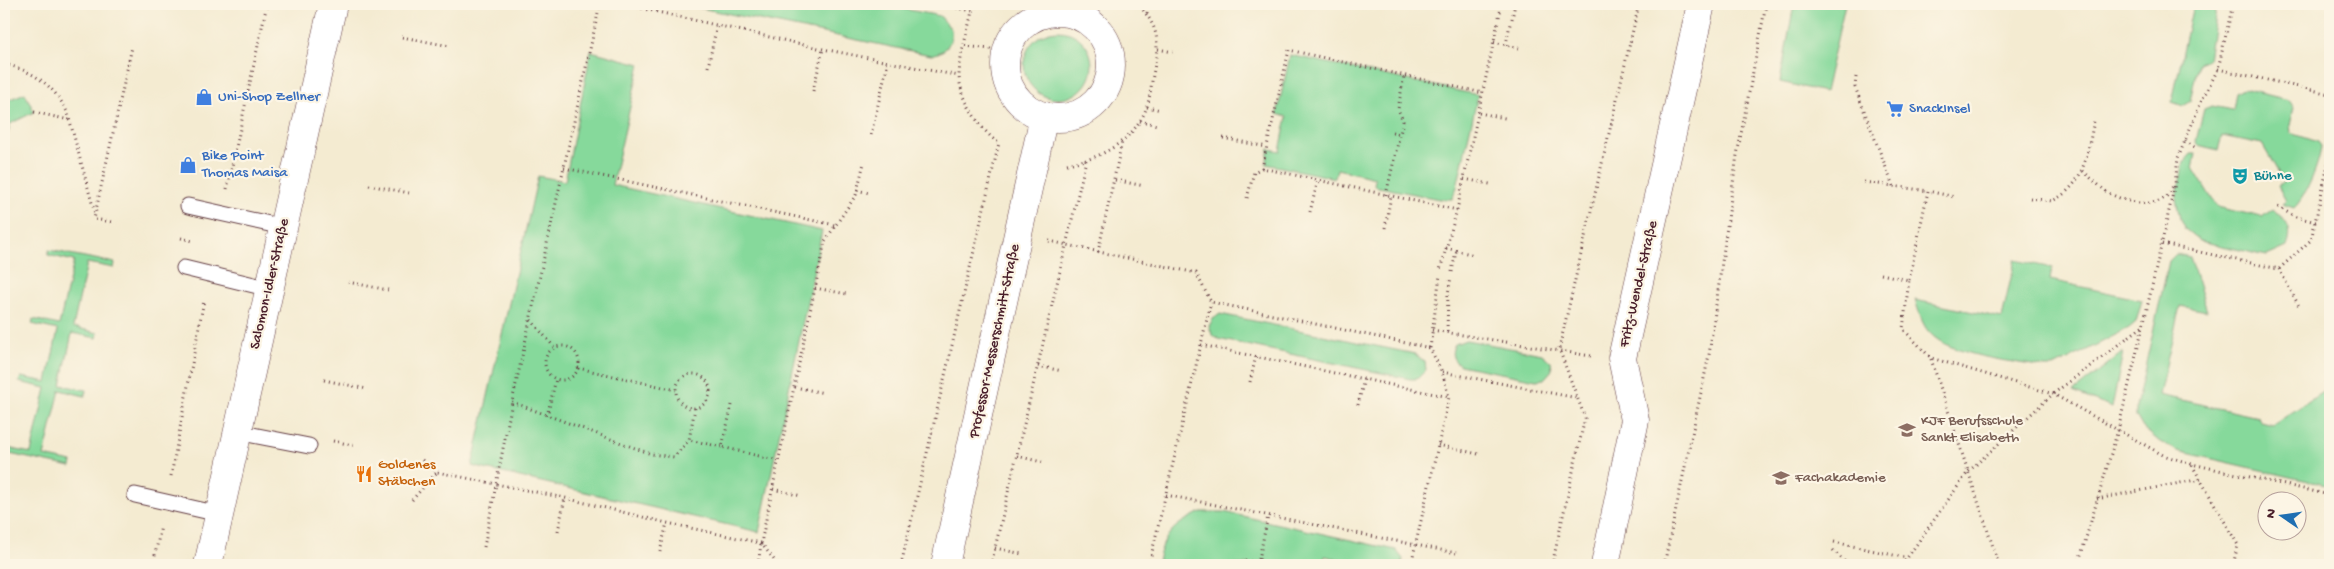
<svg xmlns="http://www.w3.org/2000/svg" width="2334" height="569" viewBox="0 0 2334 569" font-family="'Gochi Hand',sans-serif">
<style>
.green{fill:#86d99b;stroke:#687c63}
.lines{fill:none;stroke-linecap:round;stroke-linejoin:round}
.lane-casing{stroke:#643e44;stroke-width:17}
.street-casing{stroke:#643e44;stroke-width:29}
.path{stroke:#643e44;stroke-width:3;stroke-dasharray:1 4;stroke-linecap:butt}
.lane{stroke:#fff;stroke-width:15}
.street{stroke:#fff;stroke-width:28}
.labels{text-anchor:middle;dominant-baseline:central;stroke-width:4.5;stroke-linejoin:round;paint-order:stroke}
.shop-label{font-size:15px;fill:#366cbe;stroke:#fcf5e5;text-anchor:start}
.culture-label{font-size:15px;fill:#0d838f;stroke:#fcf5e5;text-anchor:start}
.street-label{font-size:15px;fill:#4a1f2b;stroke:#fcf5e5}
.education-label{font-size:15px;fill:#785e54;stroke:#fcf5e5;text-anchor:start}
.food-label{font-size:15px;fill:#c56008;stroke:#fcf5e5;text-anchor:start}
</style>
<rect width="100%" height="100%" fill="#fcf5e5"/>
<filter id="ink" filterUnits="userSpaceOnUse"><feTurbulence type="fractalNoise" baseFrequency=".02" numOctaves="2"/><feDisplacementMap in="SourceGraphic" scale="10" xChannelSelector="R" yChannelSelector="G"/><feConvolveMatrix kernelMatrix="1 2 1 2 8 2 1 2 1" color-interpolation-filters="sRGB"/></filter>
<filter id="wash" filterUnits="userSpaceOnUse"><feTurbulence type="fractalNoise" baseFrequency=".0096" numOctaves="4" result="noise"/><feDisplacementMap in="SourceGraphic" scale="20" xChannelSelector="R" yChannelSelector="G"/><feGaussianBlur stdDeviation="1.12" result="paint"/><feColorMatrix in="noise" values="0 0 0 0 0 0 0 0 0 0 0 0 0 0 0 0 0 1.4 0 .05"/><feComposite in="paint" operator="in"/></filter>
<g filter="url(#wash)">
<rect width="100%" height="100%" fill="#f4ebd1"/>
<g class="green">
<path d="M681,4H878L940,16L951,29C953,43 946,52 931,55Z"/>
<path d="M1794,4H1845L1825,92L1780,82Z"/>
<path d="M2187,4H2217L2208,59L2198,63L2190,101L2183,106L2172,102L2193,5Z"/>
<circle cx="1058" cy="65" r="34"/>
<path d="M591,51L640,64L612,185L822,231L759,532L472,466L538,176L565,181Z"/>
<path d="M1290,55L1478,95L1457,187L1452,199H1439L1374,186L1375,178L1337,169L1335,178L1266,164L1269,149L1280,151L1287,117L1277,114Z"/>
<path d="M2243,89L2289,100L2294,108L2290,125L2291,133L2318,142L2321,146C2320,162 2306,197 2294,208L2282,204L2286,201L2278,186L2284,182L2262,144L2222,136L2218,150L2198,145L2196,141L2204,109L2212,106L2233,110L2236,93Z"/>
<path d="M25,93L34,112L10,124L4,151V99L8,100Z"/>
<path d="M2191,154H2196L2193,168L2217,207L2262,217L2273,209C2286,221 2294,228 2287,247L2267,256L2200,241L2185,229L2180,219L2176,199L2184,162Z"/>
<path d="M49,250L115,263L114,268L87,263L73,327L98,333L97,338L72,333L61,385L86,390L85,396L60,390L44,456L72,462L71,467L5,453L7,448L31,453L46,388L19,382L21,377L47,382L58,330L32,324L33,319L59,325L74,261L48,255Z"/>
<path d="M2176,254L2190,257L2207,311L2180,306L2159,395L2258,417L2261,422L2273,425L2330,387V486L2178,451L2160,442L2143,428L2136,416V407L2169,261Z"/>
<path d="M2015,260L2052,268L2050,280L2142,300L2136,322L2129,328L2054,367H2044C2012,361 1949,356 1929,332C1921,323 1919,311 1915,300L2002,318Z"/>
<path d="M1220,314L1415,354L1425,362L1426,370L1417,379H1410L1218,339L1212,334L1209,326L1213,319Z"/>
<path d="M1466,340L1542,354L1551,362L1552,370L1544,379L1536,380L1460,365C1452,360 1450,353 1455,344Z"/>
<path d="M2123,352L2112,408L2073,392Z"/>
<path d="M1201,512H1224L1396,550L1403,559L1402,565H1366L1325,556L1323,565H1157C1164,534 1172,526 1201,512Z"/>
</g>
</g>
<g filter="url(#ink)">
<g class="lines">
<g class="lane-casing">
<g id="lane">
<path d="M188,206L283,227"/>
<path d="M184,268L270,289"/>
<path d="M237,432L309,446"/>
<path d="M135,495L219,514"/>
</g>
</g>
<g class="street-casing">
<g id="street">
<circle cx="1058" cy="65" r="53"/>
<path d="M208,565L333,4"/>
<path d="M945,565L1044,116"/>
<path d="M1605,565L1635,420L1622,358L1701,4"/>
</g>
</g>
<g class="path">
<path d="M622,4L823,49L959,76"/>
<path d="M937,4L972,11"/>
<path d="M1147,13L1149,4"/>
<path d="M1499,17L1502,4"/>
<path d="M1512,19L1515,4"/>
<path d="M402,37L450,46"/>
<path d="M1494,42L1519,48"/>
<path d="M1506,45L1510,24"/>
<path d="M965,46L1008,51"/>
<path d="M1158,49L1173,52"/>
<path d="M4,64C34,71 55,86 68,114L95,214"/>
<path d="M708,67L717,25"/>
<path d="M2218,69L2330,94"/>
<path d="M1856,77L1855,87L1893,186"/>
<path d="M813,91L823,49"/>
<path d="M1147,107L1161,110"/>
<path d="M34,112L69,120"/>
<path d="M1479,113L1505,118"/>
<path d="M1140,121L1157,125"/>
<path d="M1392,132L1400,134"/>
<path d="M871,135L888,62"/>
<path d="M1223,138L1267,147"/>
<path d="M2185,141L2197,149"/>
<path d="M1067,164L1085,160"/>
<path d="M564,168L835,225"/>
<path d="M1262,168L1289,50L1483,93"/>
<path d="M2083,171C2091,178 2099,186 2107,192C2122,201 2152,210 2167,196C2169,194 2171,189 2173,186"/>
<path d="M1464,179L1490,184"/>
<path d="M1115,180L1144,186"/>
<path d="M1864,182L1928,191"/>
<path d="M369,185L409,193"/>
<path d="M227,189L267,4"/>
<path d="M857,190L869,193"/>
<path d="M1386,195L1403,121L1398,109L1404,76"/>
<path d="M1247,198L1254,172L1262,168L1457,210L1440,270"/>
<path d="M2030,198L2052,201C2085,186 2087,153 2094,121"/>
<path d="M2278,207L2296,217L2316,222"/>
<path d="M1457,210L1498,22"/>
<path d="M1310,212L1318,180"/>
<path d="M111,222L94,219L132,47"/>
<path d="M1385,228L1391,196"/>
<path d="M181,238L193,241"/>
<path d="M1049,241L1196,273L1211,302L1430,348"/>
<path d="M2162,244L2279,269L2311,240L2330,156"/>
<path d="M1446,248L1475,255"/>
<path d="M1098,252L1122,142"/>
<path d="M2279,269L2299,306"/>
<path d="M1452,272L1456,251"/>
<path d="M1881,274L1909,280L1903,329L1931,358L2053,394L2163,455L2192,464L2330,495"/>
<path d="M1909,280L1928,191L1955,197"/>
<path d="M348,282L388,290"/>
<path d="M815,288L847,294"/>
<path d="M531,320L554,347"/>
<path d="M1432,330L1591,356"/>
<path d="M1447,331L1448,294L1451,277"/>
<path d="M1201,345L1449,397"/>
<circle cx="562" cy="363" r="17"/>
<path d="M1931,359L1999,565"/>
<path d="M1038,366L1062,371"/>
<path d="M578,368L676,390"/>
<path d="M1442,372L1577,398"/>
<circle cx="693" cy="391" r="17"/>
<path d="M324,380L367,389"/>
<path d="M1250,382L1256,356"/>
<path d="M795,387L824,393"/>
<path d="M512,402L651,454L674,457L689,440"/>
<path d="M732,405L722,447L779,461"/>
<path d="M1358,405L1364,379"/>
<path d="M695,408L689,440L722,447"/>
<path d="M547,416L556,379"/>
<path d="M333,441L357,446"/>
<path d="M1438,445L1478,454"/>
<path d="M1017,456L1042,462"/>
<path d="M422,460L437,472L565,498L667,523L761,543L825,241L856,195L864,163"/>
<path d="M2192,465L2238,545L2233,565"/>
<path d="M171,476L204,300"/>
<path d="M773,489L801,496"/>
<path d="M1166,495L1456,553"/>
<path d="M2097,499L2201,479"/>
<path d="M412,500L437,472"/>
<path d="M558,531L565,498"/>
<path d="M1834,542L1907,558"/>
<path d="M761,543L778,565"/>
<path d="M484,547L512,402L600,4"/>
<path d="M995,548L1022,554"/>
<path d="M1833,550L1848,565"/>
<path d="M660,552L667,523"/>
<path d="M1258,564L1268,516"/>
<path d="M153,565L161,526"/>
<path d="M758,565L761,544"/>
<path d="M901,565L999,143C981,132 959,96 959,75C960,54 968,31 972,11L979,4"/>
<path d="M991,565L1086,160C1111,152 1136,135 1146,109C1150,99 1151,86 1153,75C1159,42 1161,30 1138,4"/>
<path d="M1149,565L1211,302"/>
<path d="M1236,565L1248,560L1258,565"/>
<path d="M1411,565L1449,397L1442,372L1430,348L1440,275"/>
<path d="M1552,565L1585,418L1559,349L1639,4"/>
<path d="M1664,565L1709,355L1737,155L1766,4"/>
<path d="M1902,565L1968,472L2053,394L2143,326"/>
<path d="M2078,565L2118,430L2143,326L2175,184L2178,158L2201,102L2218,69L2233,4"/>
</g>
<use href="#lane" class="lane"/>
<use href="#street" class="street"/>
</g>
</g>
<defs>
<g id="shop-bare" transform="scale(1.35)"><path d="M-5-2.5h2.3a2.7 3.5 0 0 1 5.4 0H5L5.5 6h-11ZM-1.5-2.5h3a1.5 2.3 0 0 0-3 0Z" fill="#3f7fe0" stroke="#fcf5e5" stroke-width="2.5" paint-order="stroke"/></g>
<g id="supermarket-bare" transform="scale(1.35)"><path d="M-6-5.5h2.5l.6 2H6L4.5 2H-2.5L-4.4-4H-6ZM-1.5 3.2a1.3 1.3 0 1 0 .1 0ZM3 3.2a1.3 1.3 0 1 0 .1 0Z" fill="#3f7fe0" stroke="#fcf5e5" stroke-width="2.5" paint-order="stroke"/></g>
<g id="theatre-bare" transform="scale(1.35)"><path d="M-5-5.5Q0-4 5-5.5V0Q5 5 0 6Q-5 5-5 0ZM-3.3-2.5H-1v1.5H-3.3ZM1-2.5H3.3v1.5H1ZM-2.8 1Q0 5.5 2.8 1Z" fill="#0f9aa8" stroke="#fcf5e5" stroke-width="2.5" paint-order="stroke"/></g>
<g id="school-bare" transform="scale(1.35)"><path d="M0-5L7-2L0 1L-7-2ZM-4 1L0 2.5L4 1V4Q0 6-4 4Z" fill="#8d6e63" stroke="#fcf5e5" stroke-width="2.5" paint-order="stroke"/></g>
<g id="restaurant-bare" transform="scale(1.35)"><path d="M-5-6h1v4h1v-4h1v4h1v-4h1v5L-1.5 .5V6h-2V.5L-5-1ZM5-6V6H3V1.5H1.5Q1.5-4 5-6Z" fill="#e8710a" stroke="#fcf5e5" stroke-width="2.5" paint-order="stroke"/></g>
</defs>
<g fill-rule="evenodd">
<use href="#shop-bare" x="204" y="97"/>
<use href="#supermarket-bare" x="1895" y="109"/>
<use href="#shop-bare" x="188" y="165"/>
<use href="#theatre-bare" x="2240" y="176"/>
<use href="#school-bare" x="1907" y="430"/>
<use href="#restaurant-bare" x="364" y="474"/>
<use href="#school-bare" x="1781" y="478"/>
</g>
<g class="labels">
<g class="shop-label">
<text x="218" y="97">Uni-Shop Zellner</text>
<text x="1909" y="109">SnackInsel</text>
<text x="202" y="156">Bike Point<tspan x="202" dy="17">Thomas Maisa</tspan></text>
</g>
<g class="culture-label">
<text x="2254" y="176">Bühne</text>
</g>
<g class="street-label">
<text transform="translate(270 284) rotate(-77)">Salomon-Idler-Straße</text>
<text transform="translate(1639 284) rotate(-77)">Fritz-Wendel-Straße</text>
<text transform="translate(995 341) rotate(-78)">Professor-Messerschmitt-Straße</text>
</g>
<g class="education-label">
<text x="1921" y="421">KJF Berufsschule<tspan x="1921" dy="17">Sankt Elisabeth</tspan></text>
<text x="1795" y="478">Fachakademie</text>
</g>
<g class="food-label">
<text x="378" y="465">Goldenes<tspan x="378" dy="17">Stäbchen</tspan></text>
</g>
</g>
<rect width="2334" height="569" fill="none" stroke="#fcf5e5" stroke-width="20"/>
<g transform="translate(2282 516) rotate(283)"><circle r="24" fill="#fcf5e5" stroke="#b59f9b"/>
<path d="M0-4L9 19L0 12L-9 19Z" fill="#1f6fb2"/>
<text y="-8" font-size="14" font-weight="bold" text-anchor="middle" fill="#4a1f2b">N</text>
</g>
</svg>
